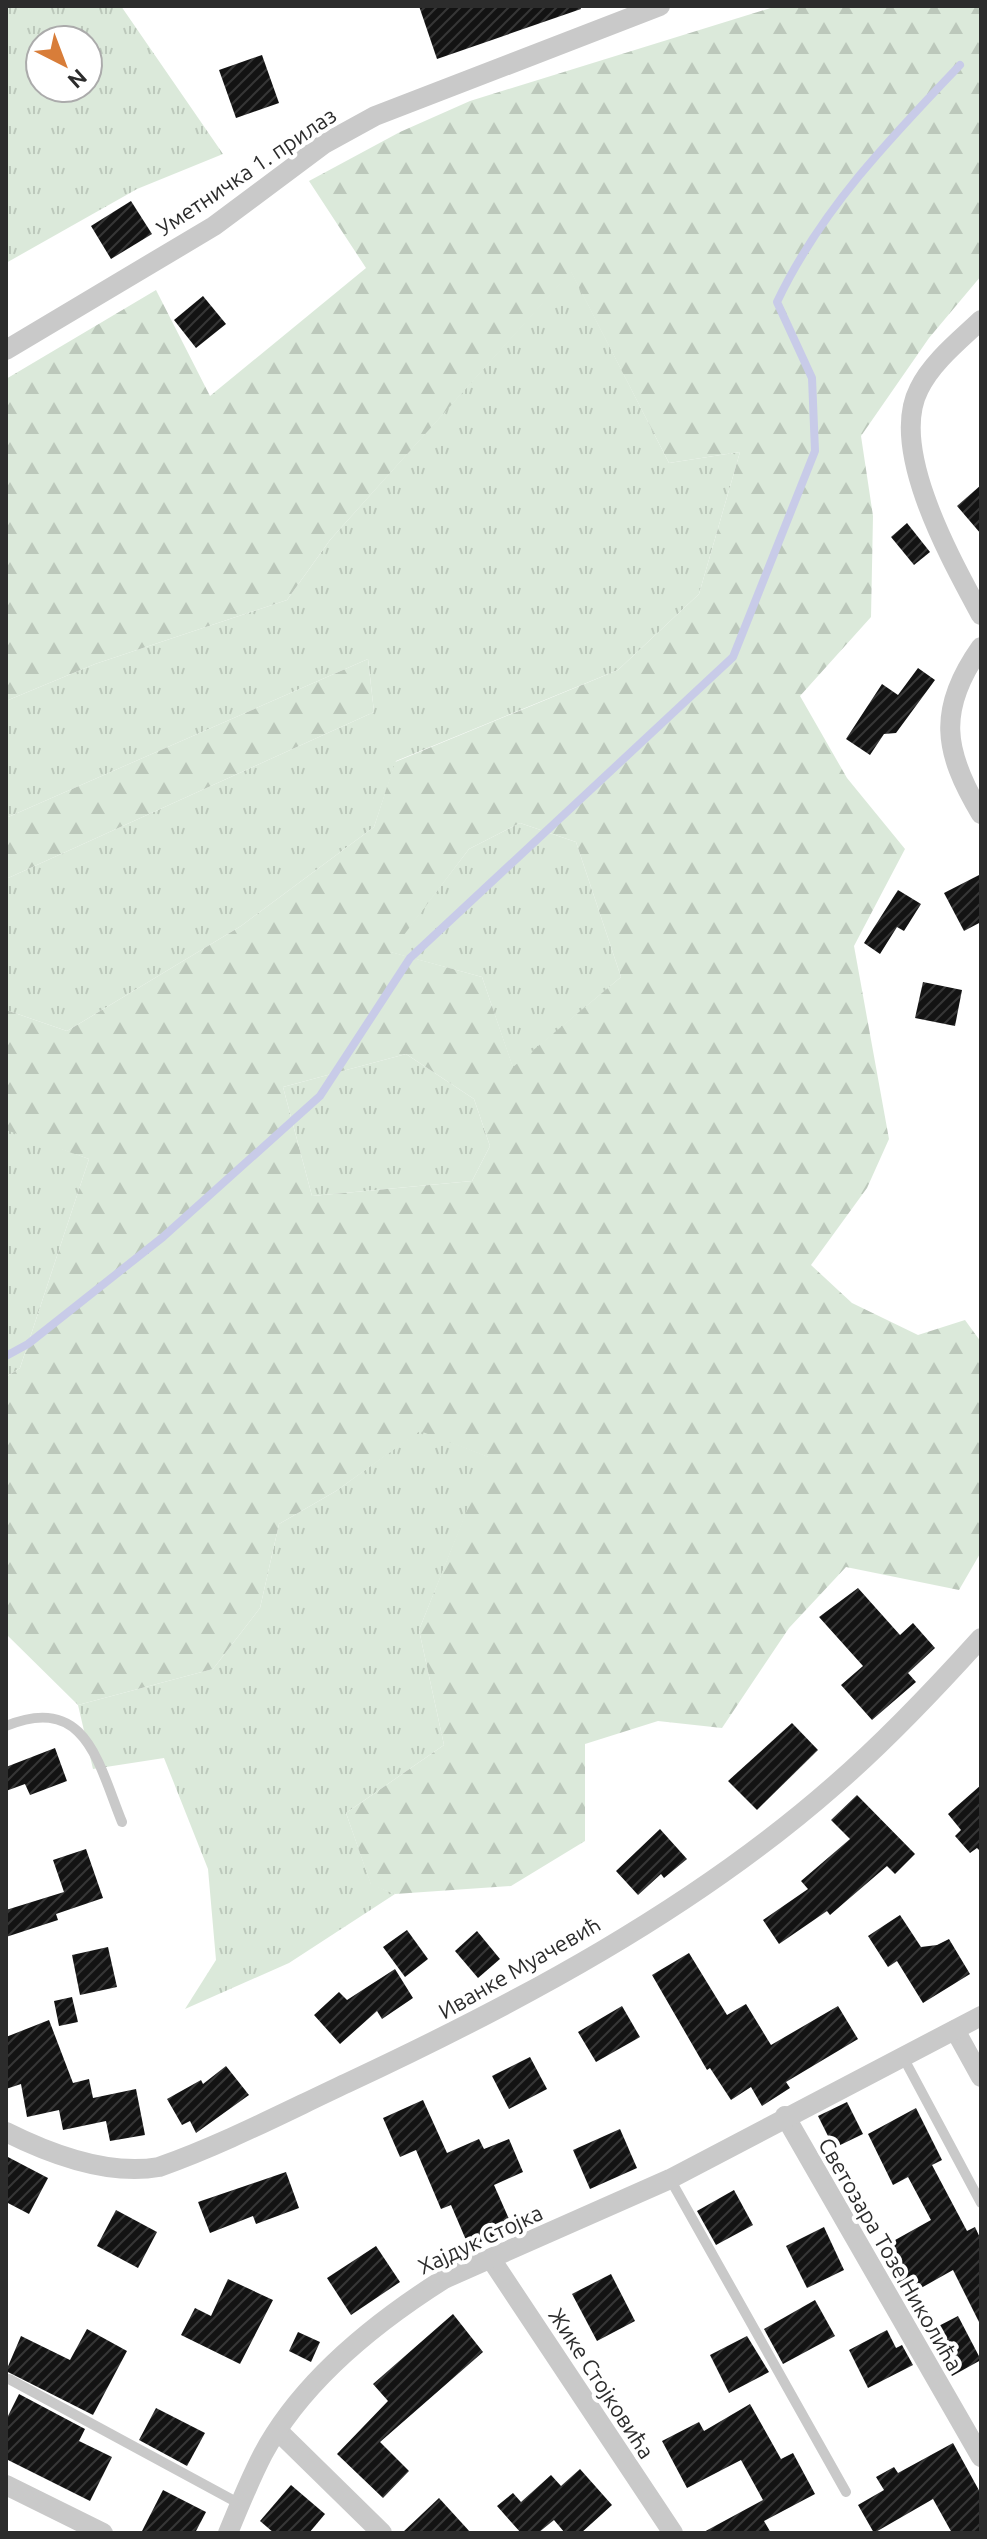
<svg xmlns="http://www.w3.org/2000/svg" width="987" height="2539" viewBox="0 0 987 2539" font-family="Ubuntu,sans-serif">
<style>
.grass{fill:url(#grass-tufts);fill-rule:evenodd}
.forest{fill:url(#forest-firs);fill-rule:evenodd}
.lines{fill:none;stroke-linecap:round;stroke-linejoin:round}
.stream{stroke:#c8cbe8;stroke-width:8}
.building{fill:url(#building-hatch)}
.lane{stroke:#c9c9c9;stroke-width:10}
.street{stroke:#c9c9c9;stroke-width:20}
.labels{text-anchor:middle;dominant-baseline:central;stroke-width:8;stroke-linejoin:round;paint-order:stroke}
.street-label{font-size:22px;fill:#2c2c2c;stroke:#fff}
</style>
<defs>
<pattern id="grass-tufts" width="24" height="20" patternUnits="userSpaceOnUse" patternTransform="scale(2)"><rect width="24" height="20" fill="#dbe9da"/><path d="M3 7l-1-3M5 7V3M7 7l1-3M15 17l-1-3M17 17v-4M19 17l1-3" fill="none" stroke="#bcc8bb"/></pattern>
<pattern id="forest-firs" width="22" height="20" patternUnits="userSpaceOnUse" patternTransform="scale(2)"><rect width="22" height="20" fill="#dbe9da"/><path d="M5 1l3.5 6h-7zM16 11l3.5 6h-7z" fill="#bcc8bb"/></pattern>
<pattern id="building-hatch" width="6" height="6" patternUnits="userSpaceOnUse" patternTransform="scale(2)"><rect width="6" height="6" fill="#131313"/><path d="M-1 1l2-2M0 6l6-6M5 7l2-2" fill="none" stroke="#363636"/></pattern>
</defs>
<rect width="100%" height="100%" fill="#fff"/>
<g class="grass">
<path d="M6,6H121L223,154L137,189L6,263ZM40,40H88V88H40Z"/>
<path d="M571,271L669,463L740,452L699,594L618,670L396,761L374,827L241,926L67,1031L6,1010V879L374,712L368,659L6,818V701L95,664L287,600L330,540Z"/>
<path d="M520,823L576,842L621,977L513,1068L482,977L390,952L469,849Z"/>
<path d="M406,1054L474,1099L490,1146L472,1181L312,1196L283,1087Z"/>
<path d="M6,1128L89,1159L20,1368L6,1377Z"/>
<path d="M420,1430L489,1457L419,1630L444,1745L346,1813L371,1884L395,1894L289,1963L185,2009L216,1960L208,1869L164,1758L93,1769L78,1705L213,1669L260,1608L279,1524L336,1491Z"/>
</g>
<g class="forest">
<path d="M777,6H981V276L929,338L861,436L873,516L871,617L800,696L847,778L905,849L854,946L889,1139L867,1188L811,1265L852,1303L918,1335L965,1320L981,1342V1552L959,1590L846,1567L789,1628L722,1728L658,1721L585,1744V1841L511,1886L395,1894L371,1885L346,1813L444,1745L419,1630L488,1457L420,1431L336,1491L279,1524L260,1608L213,1669L78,1705L6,1634V1377L20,1368L89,1159L6,1130V1010L67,1031L241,926L374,827L395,762L618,670L699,594L740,452L669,463L571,272L330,540L287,600L95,664L6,701V379L156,290L210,396L366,268L309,181L400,132L470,101ZM520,823L576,842L621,977L513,1067L482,977L391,952L469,849ZM406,1054L474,1099L490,1146L472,1181L312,1196L283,1087Z"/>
<path d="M368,659L374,712L6,879V818Z"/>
</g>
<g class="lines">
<path class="stream" d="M6,1356L28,1344L163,1237L320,1096L410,958L733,657L815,451L812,378L777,302C820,211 891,137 960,65"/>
</g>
<g class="building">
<path d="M419,6H580L581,9L437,59Z"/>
<path d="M262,55L279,103L236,118L219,70Z"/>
<path d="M131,201L152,234L111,259L91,226Z"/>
<path d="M203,296L226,324L196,348L174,320Z"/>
<path d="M981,485V534L957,506Z"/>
<path d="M907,523L930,552L914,565L891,537Z"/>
<path d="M918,668L935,680L896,733L884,734L870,755L846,739L882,684L898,695Z"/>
<path d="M981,874V922L964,931L944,893Z"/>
<path d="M898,890L921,904L904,931L897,927L880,954L864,943Z"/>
<path d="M923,982L962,990L955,1026L915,1018Z"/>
<path d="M858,1588L900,1635L913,1623L935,1648L908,1673L916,1682L872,1720L841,1685L863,1666L819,1617Z"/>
<path d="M792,1723L818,1750L757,1810L728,1781Z"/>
<path d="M55,1748L67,1781L30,1795L25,1784L6,1791V1767Z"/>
<path d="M981,1785V1852L977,1848L970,1853L955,1836L961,1830L948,1814Z"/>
<path d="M857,1795L915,1854L895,1874L887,1866L830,1915L827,1911L779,1944L763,1920L808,1889L801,1881L850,1839L831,1820Z"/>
<path d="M660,1829L687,1859L664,1878L661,1874L638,1895L616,1871Z"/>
<path d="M86,1849L103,1898L56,1914L58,1920L6,1937V1910L64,1892L53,1860Z"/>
<path d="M900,1915L921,1947L937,1945L949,1939L970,1974L923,2003L897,1961L888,1967L868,1936Z"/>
<path d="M407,1930L428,1959L405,1977L383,1947Z"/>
<path d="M477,1931L500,1959L478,1978L455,1951Z"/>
<path d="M108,1947L117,1987L80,1995L72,1955Z"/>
<path d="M689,1953L727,2015L746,2004L771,2045L838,2006L858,2039L786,2082L790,2088L762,2106L751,2087L731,2100L710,2068L707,2070L652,1975Z"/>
<path d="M395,1969L413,1998L382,2019L377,2011L340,2044L314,2015L339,1992L347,2000Z"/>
<path d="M72,1997L78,2022L59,2026L54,2001Z"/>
<path d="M622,2006L640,2037L596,2062L578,2032Z"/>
<path d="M49,2020L73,2083L89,2079L93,2098L136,2089L145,2135L110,2141L106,2121L63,2130L59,2110L27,2117L21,2084L6,2089V2037Z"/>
<path d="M530,2057L547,2089L509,2109L492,2076Z"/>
<path d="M226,2066L249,2095L196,2133L190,2121L182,2125L167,2099L201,2080L203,2084Z"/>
<path d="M423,2100L447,2153L479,2139L484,2149L509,2139L523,2172L494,2185L513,2228L469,2247L451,2205L441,2209L416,2150L400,2157L383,2118Z"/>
<path d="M847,2102L863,2134L834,2148L818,2116Z"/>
<path d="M916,2108L942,2160L932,2165L967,2231L975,2227L981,2240V2326L953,2270L905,2297L879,2249L931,2220L908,2177L893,2185L868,2134Z"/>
<path d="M620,2129L637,2168L590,2189L573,2150Z"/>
<path d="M6,2156L48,2178L29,2214L6,2202Z"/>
<path d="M286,2172L299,2208L256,2224L253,2216L210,2233L198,2202Z"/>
<path d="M734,2190L753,2225L716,2245L697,2211Z"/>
<path d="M116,2210L157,2232L138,2268L97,2246Z"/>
<path d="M824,2227L844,2270L807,2288L786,2246Z"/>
<path d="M376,2246L400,2282L351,2315L327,2278Z"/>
<path d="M611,2274L635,2321L597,2341L572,2294Z"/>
<path d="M228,2279L273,2300L240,2364L181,2335L195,2308L211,2316Z"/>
<path d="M815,2300L835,2336L783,2364L764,2329Z"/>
<path d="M453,2314L483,2352L380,2442L409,2471L383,2498L337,2454L388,2401L373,2384Z"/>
<path d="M958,2316L981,2360L952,2376L925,2333Z"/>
<path d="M87,2329L127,2351L93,2415L6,2371L21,2336L70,2360Z"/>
<path d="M887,2330L896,2348L902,2345L913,2365L868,2388L849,2350Z"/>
<path d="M298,2332L320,2342L311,2362L289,2351Z"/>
<path d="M747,2336L769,2372L729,2393L710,2355Z"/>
<path d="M19,2394L85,2429L79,2441L112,2457L90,2501L6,2459V2420Z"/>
<path d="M750,2404L781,2459L793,2453L815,2494L764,2521L771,2533H702L763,2500L741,2460L687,2488L662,2441L699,2422L704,2431Z"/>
<path d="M156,2408L205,2433L187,2466L139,2440Z"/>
<path d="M953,2443L981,2494V2533H952L933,2499L874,2533L858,2505L884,2490L876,2477L894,2467L898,2473Z"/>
<path d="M580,2469L612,2505L581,2533H565L554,2520L538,2533H521L497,2506L513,2493L521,2502L551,2475L561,2486Z"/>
<path d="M291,2485L325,2514L309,2533H274L260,2521Z"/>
<path d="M163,2490L206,2512L195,2533H141Z"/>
<path d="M439,2498L471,2533H402Z"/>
</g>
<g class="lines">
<g class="lane">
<path d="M6,1726C86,1693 98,1763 122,1822"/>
<path d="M903,2057L981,2203"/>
<path d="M670,2179L846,2492"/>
<path d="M9,2379L240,2504"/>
</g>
<g class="street">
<path d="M981,320C960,340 932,362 919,389C888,449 952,561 981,615"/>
<path d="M6,350L214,226L324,144L375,116L660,6"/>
<path d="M981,647C937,709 943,751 981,814"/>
<path d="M955,2030L981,2077"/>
<path d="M785,2116L981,2457"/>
<path d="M6,2132C52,2155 108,2176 159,2167C224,2144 285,2112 347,2083C518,2003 693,1910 836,1784C888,1739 935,1689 981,1638"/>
<path d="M491,2259L673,2533"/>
<path d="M278,2431L382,2533"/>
<path d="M6,2485L103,2533"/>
<path d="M228,2533C239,2506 250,2479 263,2454C302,2381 376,2322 444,2279L670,2179L981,2016"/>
</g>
</g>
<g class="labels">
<g class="street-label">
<text transform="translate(246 171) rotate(-34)">Уметничка 1. прилаз</text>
<text transform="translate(519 1967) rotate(-30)">Иванке Муачевић</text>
<text transform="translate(480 2239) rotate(-25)">Хајдук Стојка</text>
<text transform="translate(891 2254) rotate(60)">Светозара Тозе Николића</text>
<text transform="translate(602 2383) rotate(57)">Жике Стојковића</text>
</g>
</g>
<rect width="987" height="2539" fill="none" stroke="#2c2c2c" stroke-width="16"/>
<g transform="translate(64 64) rotate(138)"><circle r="38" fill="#ffffff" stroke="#ababab" stroke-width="2"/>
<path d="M0-6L14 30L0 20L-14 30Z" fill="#d87d39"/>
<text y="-12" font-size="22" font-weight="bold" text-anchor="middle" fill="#2c2c2c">N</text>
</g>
</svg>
